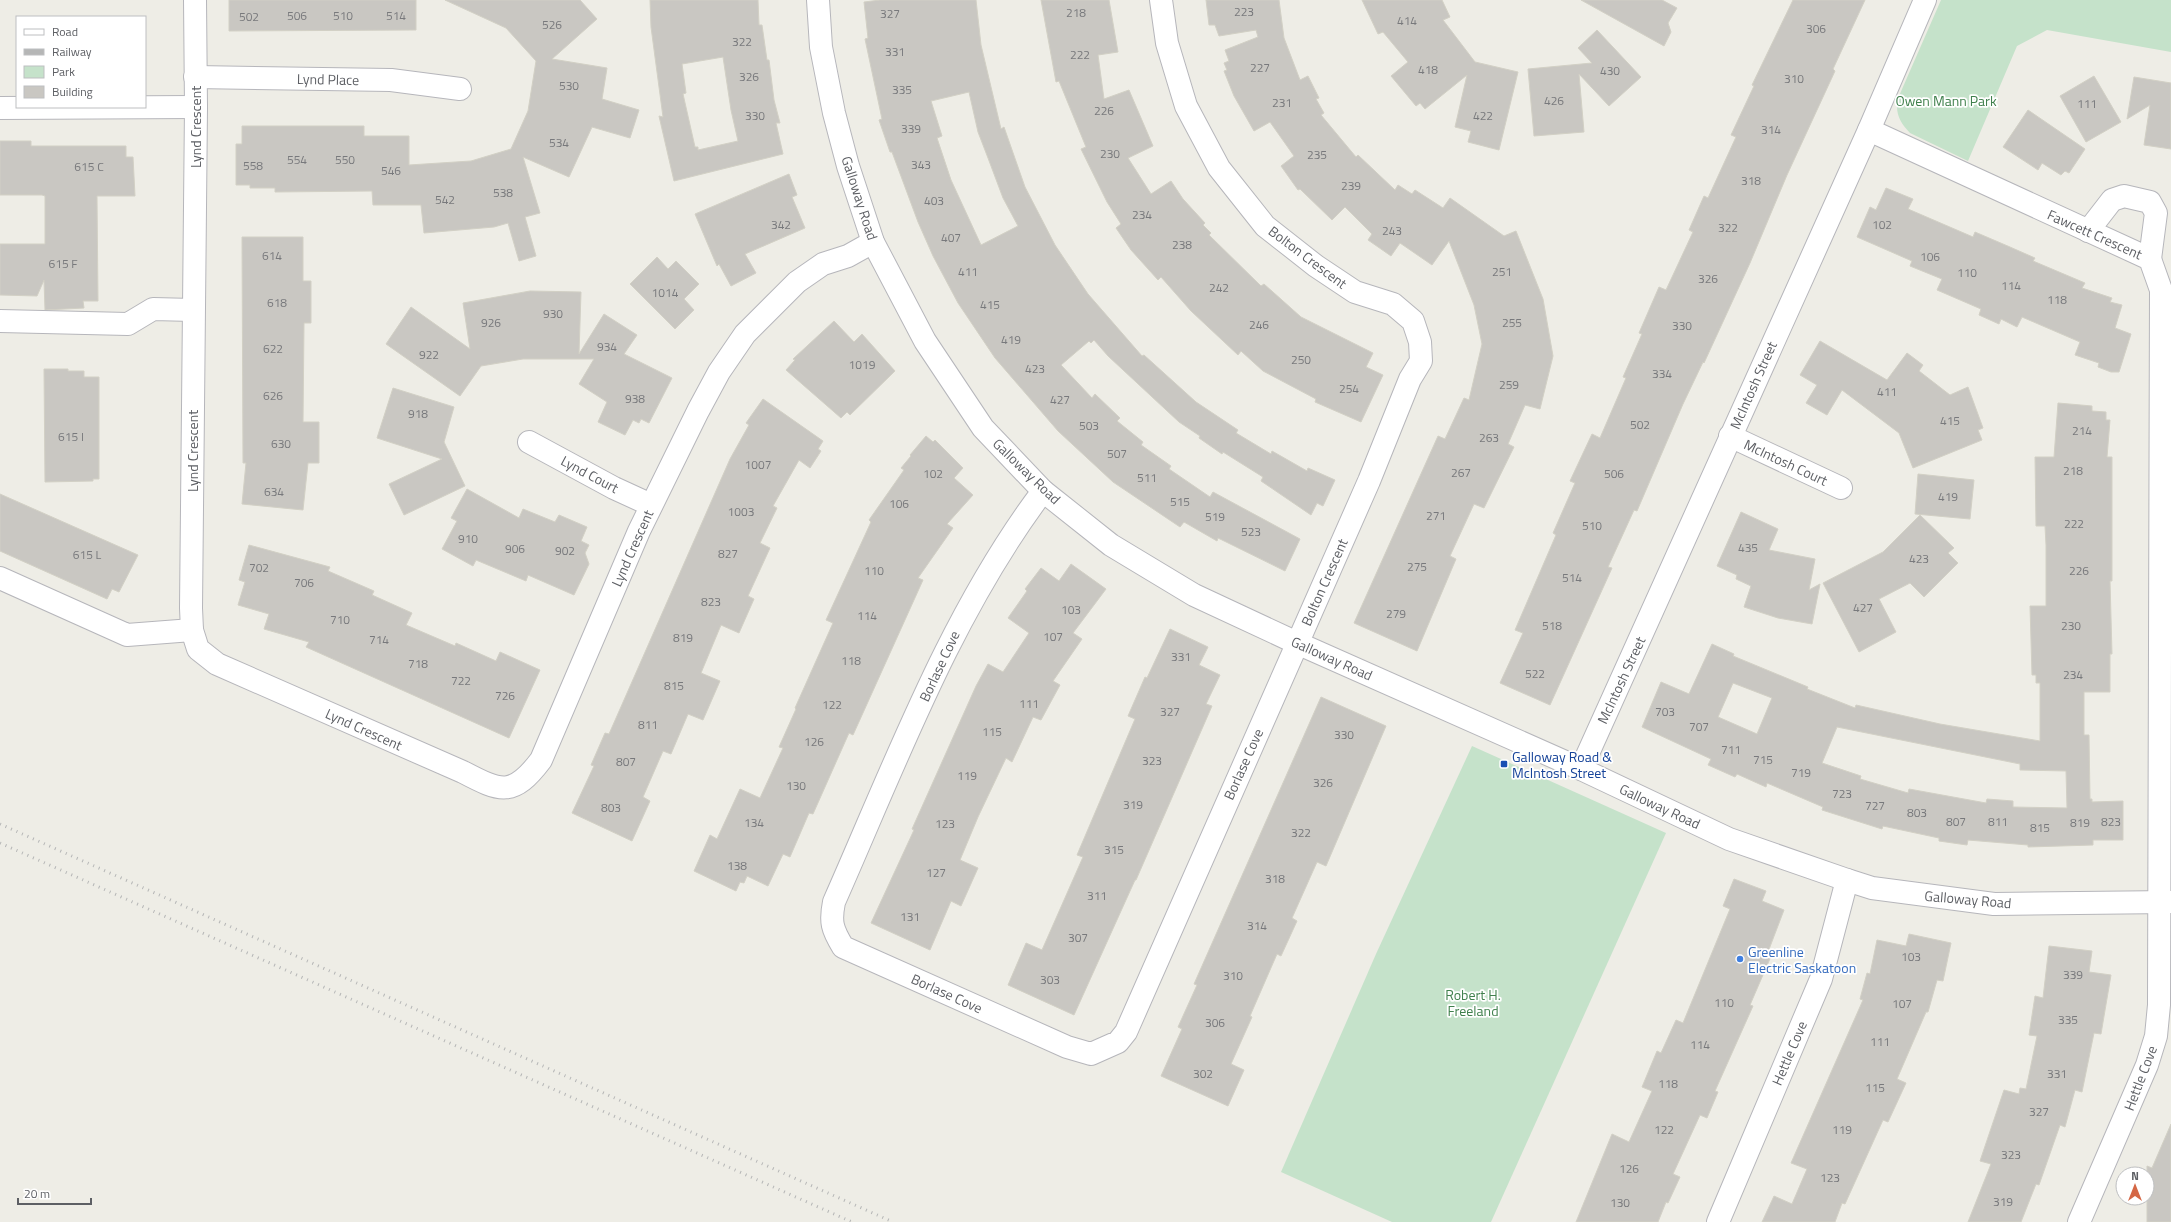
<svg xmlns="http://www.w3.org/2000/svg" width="2171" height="1222" viewBox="0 0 2171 1222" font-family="'Titillium Web',sans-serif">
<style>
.green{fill:#c5e2ca}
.building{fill:#c9c7c2;stroke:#d2d0c5;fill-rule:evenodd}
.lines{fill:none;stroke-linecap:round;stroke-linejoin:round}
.minor-casing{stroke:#b6b6bb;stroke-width:24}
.minor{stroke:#fff;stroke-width:22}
.rail{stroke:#b5b6b6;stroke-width:3;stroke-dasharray:1 5;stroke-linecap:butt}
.transit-dot{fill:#1a4fb4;stroke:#fff;stroke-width:1.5}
.shop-dot{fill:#3f7fe0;stroke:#fff;stroke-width:1.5}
.labels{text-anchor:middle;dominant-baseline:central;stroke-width:3.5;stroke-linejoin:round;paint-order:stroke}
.number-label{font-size:12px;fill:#78797c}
.street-label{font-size:14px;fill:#5d5f64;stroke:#fff}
.park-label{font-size:14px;fill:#40804d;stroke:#fff}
.transit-label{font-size:14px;fill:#164399;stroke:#fff;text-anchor:start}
.shop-label{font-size:14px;fill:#366cbe;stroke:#fff;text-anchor:start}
</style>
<rect width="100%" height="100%" fill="#eeede6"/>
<g class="green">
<path d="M1941,0H2171V52L2047,30L2017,46L1968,161L1910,133C1899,122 1894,111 1899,96Z"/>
<path d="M1472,746L1666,833L1491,1222H1392L1281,1172L1376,954Z"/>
</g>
<g class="building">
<path d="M229,0H416V30L229,31Z"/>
<path d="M445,0H580L597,19L552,59L607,68L602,99L639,110L630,138L592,127L569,177L523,157L540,213L525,217L536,256L519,261L508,223L494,227L424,233L421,205H373L372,191L275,192V188H250V185H236V144H242V126H364V136H409V165L471,161L511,149L528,111L536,61L506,28Z"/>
<path d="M650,0H758L759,25H762L767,60H769L774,100L780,123H776L783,154L674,181L659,116L663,117L651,27ZM723,57L731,110L738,141L698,150V147H695L683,94L686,93L682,64Z"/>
<path d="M880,0H976L981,45L1001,129L1004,127L1025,187L1055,245L1088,294L1142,356L1144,355L1196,402L1238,430L1236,433L1271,454L1272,451L1307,471L1308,468L1335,480L1323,506L1317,503L1311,515L1261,481L1263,477L1223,452L1222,454L1199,438L1200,436L1179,422L1108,356L1094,340L1091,343L1089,341L1061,365L1092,398L1095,394L1120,418L1117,421L1143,442L1141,445L1171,466L1169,469L1210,497L1213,492L1300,539L1285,571L1218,538L1217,541L1184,522L1180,527L1113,482L1058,431L995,358L958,303L933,256L918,222L892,152H890L879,120L882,119L865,39L868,38L864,2ZM969,92L978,132L988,158L1003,198L1018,226L981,245L951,180L937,138L942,136L931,101Z"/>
<path d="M1041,0H1109L1118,52L1098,55L1104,99L1129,90L1153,146L1128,158L1151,194L1171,181L1183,199L1205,223L1203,225L1211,233L1209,235L1261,286L1264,284L1301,317L1373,353L1366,367L1383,375L1361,422L1315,402L1316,399L1263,371L1241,351L1238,355L1191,311L1161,277L1158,280L1131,250L1116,228L1121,224L1107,202L1081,149L1086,147L1059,81L1056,82Z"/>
<path d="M1206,0H1279L1284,38L1300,80L1308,76L1319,98L1316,99L1324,113L1321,115L1356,157L1358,155L1395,190L1398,185L1412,194L1415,190L1443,208L1450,198L1504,236L1516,231L1543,299L1553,356L1540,409L1525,405L1508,444L1514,447L1484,508L1474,504L1450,556L1456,559L1417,651L1354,623L1438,436L1445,439L1464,398L1469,400L1482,344L1474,305L1449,241L1432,265L1400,243L1391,256L1368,240L1372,234L1345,207L1332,220L1300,189L1298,190L1281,166L1294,156L1270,122L1254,131L1234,96L1224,71L1227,70L1224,63L1229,61L1225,50L1258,37L1256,30L1219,36L1215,25H1209Z"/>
<path d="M1362,0H1442L1450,17L1443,20L1475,62L1518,72L1499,150L1468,142L1471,131L1455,127L1467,75L1425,109L1420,103L1416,106L1391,76L1408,62L1383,32L1378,34Z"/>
<path d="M1581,0H1662L1677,8L1668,23L1671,32L1664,46Z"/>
<path d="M1793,0H1865L1833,69L1835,71L1787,175L1750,263L1704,363L1703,362L1683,404L1637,511L1634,510L1608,567L1612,568L1550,705L1500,683L1523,633L1515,630L1556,535L1553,533L1575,483L1570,481L1592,434L1600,438L1626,378L1623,377L1642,334L1639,333L1659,287L1666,290L1693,232L1689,230L1704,196L1708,198L1736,137L1731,135L1754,86L1752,85Z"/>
<path d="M1597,30L1641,77L1609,106L1579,74L1584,132L1534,136L1528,69L1592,63L1578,48Z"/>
<path d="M2094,76L2121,122L2086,142L2060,96Z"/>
<path d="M2134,77L2171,83V149L2144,145L2150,105L2127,119Z"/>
<path d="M2028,110L2085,149L2069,173L2065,171L2061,175L2042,163L2038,170L2003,147Z"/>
<path d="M0,141H31V146H126V157H133L135,196H97L98,301H83L84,308L45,310L44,280L37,296L0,295V244H45V196L42,195H0Z"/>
<path d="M789,174L797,195L792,197L805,228L745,254L756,273L731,286L719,264L717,266L695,214Z"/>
<path d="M1886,188L1913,199L1908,209L1973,237L1975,232L2010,247L2035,258L2033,261L2085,283L2082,288L2112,298L2110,302L2122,305L2115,328L2131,334L2119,372H2111L2098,367L2099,363L2075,355L2080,342L2022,317L2017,327L2001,319L1999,324L1979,315L1981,309L1937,290L1942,279L1910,266L1912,261L1857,237L1870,207L1876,210Z"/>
<path d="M242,237H303V281H311V323H304L303,422H319V463H308L303,510L242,504L246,463H243Z"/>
<path d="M657,257L668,269L676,261L699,284L684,299L694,310L675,329L630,284Z"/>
<path d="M530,291L581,292L579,354L604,314L637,335L624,354L672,378L649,423L641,419L639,423L633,420L625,435L598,422L607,402L579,384L594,359H523L481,366L460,396L386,344L411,307L470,349L463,303Z"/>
<path d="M834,321L854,342L862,334L895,371L850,415L847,412L841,418L786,370L795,360L793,359Z"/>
<path d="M1820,341L1887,380L1907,353L1923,365L1919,371L1950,395L1968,387L1983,428L1978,430L1982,440L1913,468L1899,433L1842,390L1827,415L1806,403L1817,385L1800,375Z"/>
<path d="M44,369H68V371H84V377H99V479H93V481L45,482Z"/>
<path d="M393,388L454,407L444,442L465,486L404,515L389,484L442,459L377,438Z"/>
<path d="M763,399L823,441L818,449L821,451L810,468L799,460L773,506L777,508L760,543L770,548L748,596L754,599L739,633L721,625L701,673L720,681L703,720L688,714L671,754L663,751L643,797L650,801L632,841L572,813L594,766L591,765L605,733L609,734L730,459L749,425L746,423Z"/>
<path d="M2058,403L2092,406V411L2106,412V420H2110L2107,457H2112V581H2110L2112,654H2110V692H2084V735H2089L2090,799H2092V802L2123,801V840H2093V845L2028,847V845L1968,840L1967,845L1939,841V838L1883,826L1882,829L1822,810L1823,807L1767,783L1766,787L1737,774L1735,777L1708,765L1711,759L1642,727L1661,682L1689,694L1712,644L1734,654L1733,656L1808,687L1807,689L1855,708L1856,705L1940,724L2040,741V683H2036V675H2032L2030,606H2046V545L2045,526H2036L2035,457H2054ZM1733,683L1772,698L1757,734L1718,717ZM1837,727L2020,764V770L2066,771L2067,808L2013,807V801L1987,799L1986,803L1909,789L1908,793L1860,779L1861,776L1822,763Z"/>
<path d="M926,436L933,442L935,440L963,468L954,478L973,495L947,524L953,528L918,578L923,580L853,735L849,733L813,814L809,813L790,857L783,854L768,886L747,876L744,883L740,882L736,891L694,871L710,835L717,839L740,789L760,798L783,748L779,747L796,709L795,708L833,623L826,620L871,522L869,520L904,470L901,468L911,456L910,455Z"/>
<path d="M1918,474L1974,480L1970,519L1915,514Z"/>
<path d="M467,489L519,518L523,509L555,522L559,515L587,527L581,541L589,545L585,553L589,564L574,595L528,575L526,581L476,560L473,566L442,549L457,521L451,518Z"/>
<path d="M0,494L138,555L119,592L112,589L107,599L0,551Z"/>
<path d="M1741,512L1778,529L1769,550L1815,559L1809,590L1820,584L1812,624L1778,618L1744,607L1751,586L1736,579L1737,575L1717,566Z"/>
<path d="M1920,515L1954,548L1948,553L1958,563L1924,597L1910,583L1879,599L1896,632L1859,652L1823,583L1883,552Z"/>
<path d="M249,545L330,567L328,571L374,591L372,595L412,613L406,625L455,646L456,643L496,661L500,652L540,670L509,738L306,647L309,642L264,629L269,614L238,605L245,582L239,580Z"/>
<path d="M1071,564L1106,589L1073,633L1082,639L1053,681L1060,685L1041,720L1033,717L1012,762L1006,758L978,817L960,860L978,868L961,906L951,901L930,950L871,923L914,830L912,829L976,686L988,664L1003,672L1029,633L1008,618L1027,591L1025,589L1041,568L1059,581Z"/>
<path d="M1170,629L1208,647L1199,665L1220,675L1206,704L1212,706L1136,880H1135L1074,1015L1008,985L1026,943L1042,950L1083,857L1077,855L1135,719L1128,716L1145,677L1147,678Z"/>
<path d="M1321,697L1386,726L1326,866L1317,862L1292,918L1297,921L1281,956L1277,954L1250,1016L1252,1017L1231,1064L1244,1070L1228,1106L1161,1076L1182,1029L1178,1027L1197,985L1194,984Z"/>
<path d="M1734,879L1766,891L1762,901L1784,910L1768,952L1772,954L1750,1005L1753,1006L1715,1091L1718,1092L1707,1118L1700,1115L1673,1174L1680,1177L1668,1203L1666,1202L1658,1222H1576L1612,1134L1629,1142L1652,1091L1642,1087L1657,1051L1661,1053L1676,1020L1683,1023L1730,909L1723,906Z"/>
<path d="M1909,934L1951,943L1943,981L1937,980L1928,1012H1926L1897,1079L1906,1083L1888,1122L1883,1120L1845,1204L1842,1203L1835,1222H1762L1774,1196L1792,1204L1807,1169L1791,1163L1863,1000L1860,999L1867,973L1870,974L1877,940L1906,946Z"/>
<path d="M2049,946L2092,951L2089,972L2111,975L2101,1034L2094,1033L2082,1092L2075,1090L2065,1127L2060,1125L2039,1185L2036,1184L2021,1222H1968L1991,1164L1980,1161L2004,1090L2019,1094L2020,1088L2026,1089L2037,1036L2029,1035L2035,996L2043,998Z"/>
<path d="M2171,1124V1222H2147V1166L2152,1168Z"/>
</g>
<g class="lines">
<g class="minor-casing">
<g id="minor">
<path d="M195,0L196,107L191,608L192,630L198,649L217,664L463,772C501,792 513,797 541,760L639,531L698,411L719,372L745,334L797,282L823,264L848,256L873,242"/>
<path d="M818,0L821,47L834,113L848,166L873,242L925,341L983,428L1043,491L1111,545L1194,595L1297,643L1581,769L1729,839L1847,880L1872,888L1994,904L2171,902"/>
<path d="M195,77L391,80L460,89"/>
<path d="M0,108L196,107"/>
<path d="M1869,130L2150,259L2161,290L2159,1005L2156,1036L2147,1065L2079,1222"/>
<path d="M2088,231L2112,200L2124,196L2150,202L2156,213L2150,259"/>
<path d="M0,321L128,324L153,309L193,310"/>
<path d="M1730,436L1841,488"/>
<path d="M529,442L614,488L651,505"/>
<path d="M1043,491C951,613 896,762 834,902C830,922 832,929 843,947L1067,1047L1091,1054L1118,1042L1126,1032L1369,481L1410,379L1421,361L1420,342L1413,321L1393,304L1355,292L1316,266L1265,226L1219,168L1186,106L1167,43L1161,0"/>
<path d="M0,578L127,635L192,630"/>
<path d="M1581,769L1869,130L1925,0"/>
<path d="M1718,1222L1821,979L1847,880"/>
</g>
</g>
<use href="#minor" class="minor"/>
<g class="rail">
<path d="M0,824L893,1222"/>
<path d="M0,843L852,1222"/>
</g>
</g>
<rect class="transit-dot" x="1500" y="760" width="8" height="8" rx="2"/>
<circle class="shop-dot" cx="1740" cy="959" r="4"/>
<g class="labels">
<g class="number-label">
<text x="1244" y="11">223</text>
<text x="1076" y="12">218</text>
<text x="890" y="13">327</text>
<text x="297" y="15">506</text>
<text x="343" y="15">510</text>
<text x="396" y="15">514</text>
<text x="249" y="16">502</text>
<text x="1407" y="20">414</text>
<text x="552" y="24">526</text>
<text x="1816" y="28">306</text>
<text x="742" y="41">322</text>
<text x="895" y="51">331</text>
<text x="1080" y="54">222</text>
<text x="1260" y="67">227</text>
<text x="1428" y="69">418</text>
<text x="1610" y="70">430</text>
<text x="749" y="76">326</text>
<text x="1794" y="78">310</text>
<text x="569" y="85">530</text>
<text x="902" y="89">335</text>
<text x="1554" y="100">426</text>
<text x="1282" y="102">231</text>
<text x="2087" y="103">111</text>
<text x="1104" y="110">226</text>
<text x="755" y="115">330</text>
<text x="1483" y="115">422</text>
<text x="911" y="128">339</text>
<text x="1771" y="129">314</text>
<text x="559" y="142">534</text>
<text x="1110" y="153">230</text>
<text x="1317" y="154">235</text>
<text x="297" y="159">554</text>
<text x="345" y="159">550</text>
<text x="921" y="164">343</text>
<text x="253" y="165">558</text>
<text x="89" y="166">615 C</text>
<text x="391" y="170">546</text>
<text x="1751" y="180">318</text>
<text x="1351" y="185">239</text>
<text x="503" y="192">538</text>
<text x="445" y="199">542</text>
<text x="934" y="200">403</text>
<text x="1142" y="214">234</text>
<text x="781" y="224">342</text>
<text x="1882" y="224">102</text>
<text x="1728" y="227">322</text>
<text x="1392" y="230">243</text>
<text x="951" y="237">407</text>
<text x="1182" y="244">238</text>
<text x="272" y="255">614</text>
<text x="1930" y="256">106</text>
<text x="63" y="263">615 F</text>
<text x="968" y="271">411</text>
<text x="1502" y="271">251</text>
<text x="1967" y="272">110</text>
<text x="1708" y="278">326</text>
<text x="2011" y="285">114</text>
<text x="1219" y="287">242</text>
<text x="665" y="292">1014</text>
<text x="2057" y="299">118</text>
<text x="277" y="302">618</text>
<text x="990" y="304">415</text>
<text x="553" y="313">930</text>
<text x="491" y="322">926</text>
<text x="1512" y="322">255</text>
<text x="1259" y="324">246</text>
<text x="1682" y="325">330</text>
<text x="1011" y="339">419</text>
<text x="607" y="346">934</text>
<text x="273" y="348">622</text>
<text x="429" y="354">922</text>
<text x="1301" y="359">250</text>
<text x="862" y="364">1019</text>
<text x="1035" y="368">423</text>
<text x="1662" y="373">334</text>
<text x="1509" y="384">259</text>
<text x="1349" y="388">254</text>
<text x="1887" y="391">411</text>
<text x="273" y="395">626</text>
<text x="635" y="398">938</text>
<text x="1060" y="399">427</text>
<text x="418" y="413">918</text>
<text x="1950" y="420">415</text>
<text x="1640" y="424">502</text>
<text x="1089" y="425">503</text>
<text x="2082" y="430">214</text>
<text x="71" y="436">615 I</text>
<text x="1489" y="437">263</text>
<text x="281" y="443">630</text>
<text x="1117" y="453">507</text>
<text x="758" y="464">1007</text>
<text x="2073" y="470">218</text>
<text x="1461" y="472">267</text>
<text x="933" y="473">102</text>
<text x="1614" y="473">506</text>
<text x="1147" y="477">511</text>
<text x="274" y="491">634</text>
<text x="1948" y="496">419</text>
<text x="1180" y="501">515</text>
<text x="899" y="503">106</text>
<text x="741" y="511">1003</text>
<text x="1436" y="515">271</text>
<text x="1215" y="516">519</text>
<text x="2074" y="523">222</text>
<text x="1592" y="525">510</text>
<text x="1251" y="531">523</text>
<text x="468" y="538">910</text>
<text x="1748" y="547">435</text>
<text x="515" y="548">906</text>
<text x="565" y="550">902</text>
<text x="728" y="553">827</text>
<text x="87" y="554">615 L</text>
<text x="1919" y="558">423</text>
<text x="1417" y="566">275</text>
<text x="259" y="567">702</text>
<text x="874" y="570">110</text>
<text x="2079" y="570">226</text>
<text x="1572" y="577">514</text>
<text x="304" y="582">706</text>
<text x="711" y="601">823</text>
<text x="1863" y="607">427</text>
<text x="1071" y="609">103</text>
<text x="1396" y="613">279</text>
<text x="867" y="615">114</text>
<text x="340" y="619">710</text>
<text x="1552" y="625">518</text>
<text x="2071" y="625">230</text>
<text x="1053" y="636">107</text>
<text x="683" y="637">819</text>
<text x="379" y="639">714</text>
<text x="1181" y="656">331</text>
<text x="851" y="660">118</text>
<text x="418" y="663">718</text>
<text x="1535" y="673">522</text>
<text x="2073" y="674">234</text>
<text x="461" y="680">722</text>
<text x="674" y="685">815</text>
<text x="505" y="695">726</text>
<text x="1029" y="703">111</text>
<text x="832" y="704">122</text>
<text x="1170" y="711">327</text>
<text x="1665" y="711">703</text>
<text x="648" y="724">811</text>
<text x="1699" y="726">707</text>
<text x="992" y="731">115</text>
<text x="1344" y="734">330</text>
<text x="814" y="741">126</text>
<text x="1731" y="749">711</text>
<text x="1763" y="759">715</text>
<text x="1152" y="760">323</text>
<text x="626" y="761">807</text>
<text x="1801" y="772">719</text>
<text x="967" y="775">119</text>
<text x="1323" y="782">326</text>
<text x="796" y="785">130</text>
<text x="1842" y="793">723</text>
<text x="1133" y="804">319</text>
<text x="1875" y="805">727</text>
<text x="611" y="807">803</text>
<text x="1917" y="812">803</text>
<text x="1956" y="821">807</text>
<text x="1998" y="821">811</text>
<text x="2111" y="821">823</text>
<text x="754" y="822">134</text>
<text x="2080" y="822">819</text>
<text x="945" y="823">123</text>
<text x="2040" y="827">815</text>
<text x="1301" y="832">322</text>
<text x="1114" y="849">315</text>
<text x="737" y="865">138</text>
<text x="936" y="872">127</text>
<text x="1275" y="878">318</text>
<text x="1097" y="895">311</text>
<text x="910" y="916">131</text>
<text x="1257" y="925">314</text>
<text x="1078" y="937">307</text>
<text x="1911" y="956">103</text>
<text x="2073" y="974">339</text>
<text x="1233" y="975">310</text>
<text x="1050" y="979">303</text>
<text x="1724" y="1002">110</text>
<text x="1902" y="1003">107</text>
<text x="2068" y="1019">335</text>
<text x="1215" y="1022">306</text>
<text x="1880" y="1041">111</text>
<text x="1700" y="1044">114</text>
<text x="1203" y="1073">302</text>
<text x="2057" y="1073">331</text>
<text x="1668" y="1083">118</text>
<text x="1875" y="1087">115</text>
<text x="2039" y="1111">327</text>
<text x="1664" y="1129">122</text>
<text x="1842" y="1129">119</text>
<text x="2011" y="1154">323</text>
<text x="1629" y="1168">126</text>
<text x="1830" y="1177">123</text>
<text x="2003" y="1201">319</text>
<text x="1620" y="1202">130</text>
</g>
<g class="street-label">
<text transform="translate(328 79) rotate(1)">Lynd Place</text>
<text transform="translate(195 127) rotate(-90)">Lynd Crescent</text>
<text transform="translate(860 198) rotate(72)">Galloway Road</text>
<text transform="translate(2095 234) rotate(24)">Fawcett Crescent</text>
<text transform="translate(1308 257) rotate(37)">Bolton Crescent</text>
<text transform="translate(1753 385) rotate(-66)">McIntosh Street</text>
<text transform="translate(192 451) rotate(-90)">Lynd Crescent</text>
<text transform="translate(1786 462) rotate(25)">McIntosh Court</text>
<text transform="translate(1027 471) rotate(44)">Galloway Road</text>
<text transform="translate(590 474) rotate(28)">Lynd Court</text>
<text transform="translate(632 548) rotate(-66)">Lynd Crescent</text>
<text transform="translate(1324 582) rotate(-66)">Bolton Crescent</text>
<text transform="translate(1332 658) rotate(24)">Galloway Road</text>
<text transform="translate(939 666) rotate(-65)">Borlase Cove</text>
<text transform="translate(1621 680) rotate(-65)">McIntosh Street</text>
<text transform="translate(364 729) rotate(24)">Lynd Crescent</text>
<text transform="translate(1243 764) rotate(-66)">Borlase Cove</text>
<text transform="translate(1660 806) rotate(25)">Galloway Road</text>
<text transform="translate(1968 899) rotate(5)">Galloway Road</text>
<text transform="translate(947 993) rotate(24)">Borlase Cove</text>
<text transform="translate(1789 1053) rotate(-67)">Hettle Cove</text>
<text transform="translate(2140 1078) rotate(-69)">Hettle Cove</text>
</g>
<g class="park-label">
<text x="1946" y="100">Owen Mann Park</text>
<text x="1473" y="994">Robert H.<tspan x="1473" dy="16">Freeland</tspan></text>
</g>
<g class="transit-label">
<text x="1512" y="756">Galloway Road &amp;<tspan x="1512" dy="16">McIntosh Street</tspan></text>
</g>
<g class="shop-label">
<text x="1748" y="951">Greenline<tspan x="1748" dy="16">Electric Saskatoon</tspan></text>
</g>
</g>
<rect x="16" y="16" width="130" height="92" fill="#ffffff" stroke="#bebfc1"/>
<rect x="24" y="29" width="20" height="6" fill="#ffffff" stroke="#bebfc1"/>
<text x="52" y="36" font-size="12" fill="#5d5f64">Road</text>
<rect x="24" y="49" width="20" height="6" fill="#b5b6b6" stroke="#bebfc1"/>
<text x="52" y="56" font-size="12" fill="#5d5f64">Railway</text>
<rect x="24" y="66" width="20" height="12" fill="#c5e2ca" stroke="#bebfc1"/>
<text x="52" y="76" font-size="12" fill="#5d5f64">Park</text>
<rect x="24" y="86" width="20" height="12" fill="#c9c7c2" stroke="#bebfc1"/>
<text x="52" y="96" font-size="12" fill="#5d5f64">Building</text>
<g transform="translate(2135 1186)"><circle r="19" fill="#ffffff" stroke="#bebfc1"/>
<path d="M0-3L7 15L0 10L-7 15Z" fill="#d46745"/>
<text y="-6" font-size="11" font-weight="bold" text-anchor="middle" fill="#5d5f64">N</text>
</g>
<path d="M18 1198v6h73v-6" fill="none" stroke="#5d5f64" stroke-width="2"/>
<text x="24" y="1198" font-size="12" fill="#5d5f64" stroke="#ffffff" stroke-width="3" paint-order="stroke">20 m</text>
</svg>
